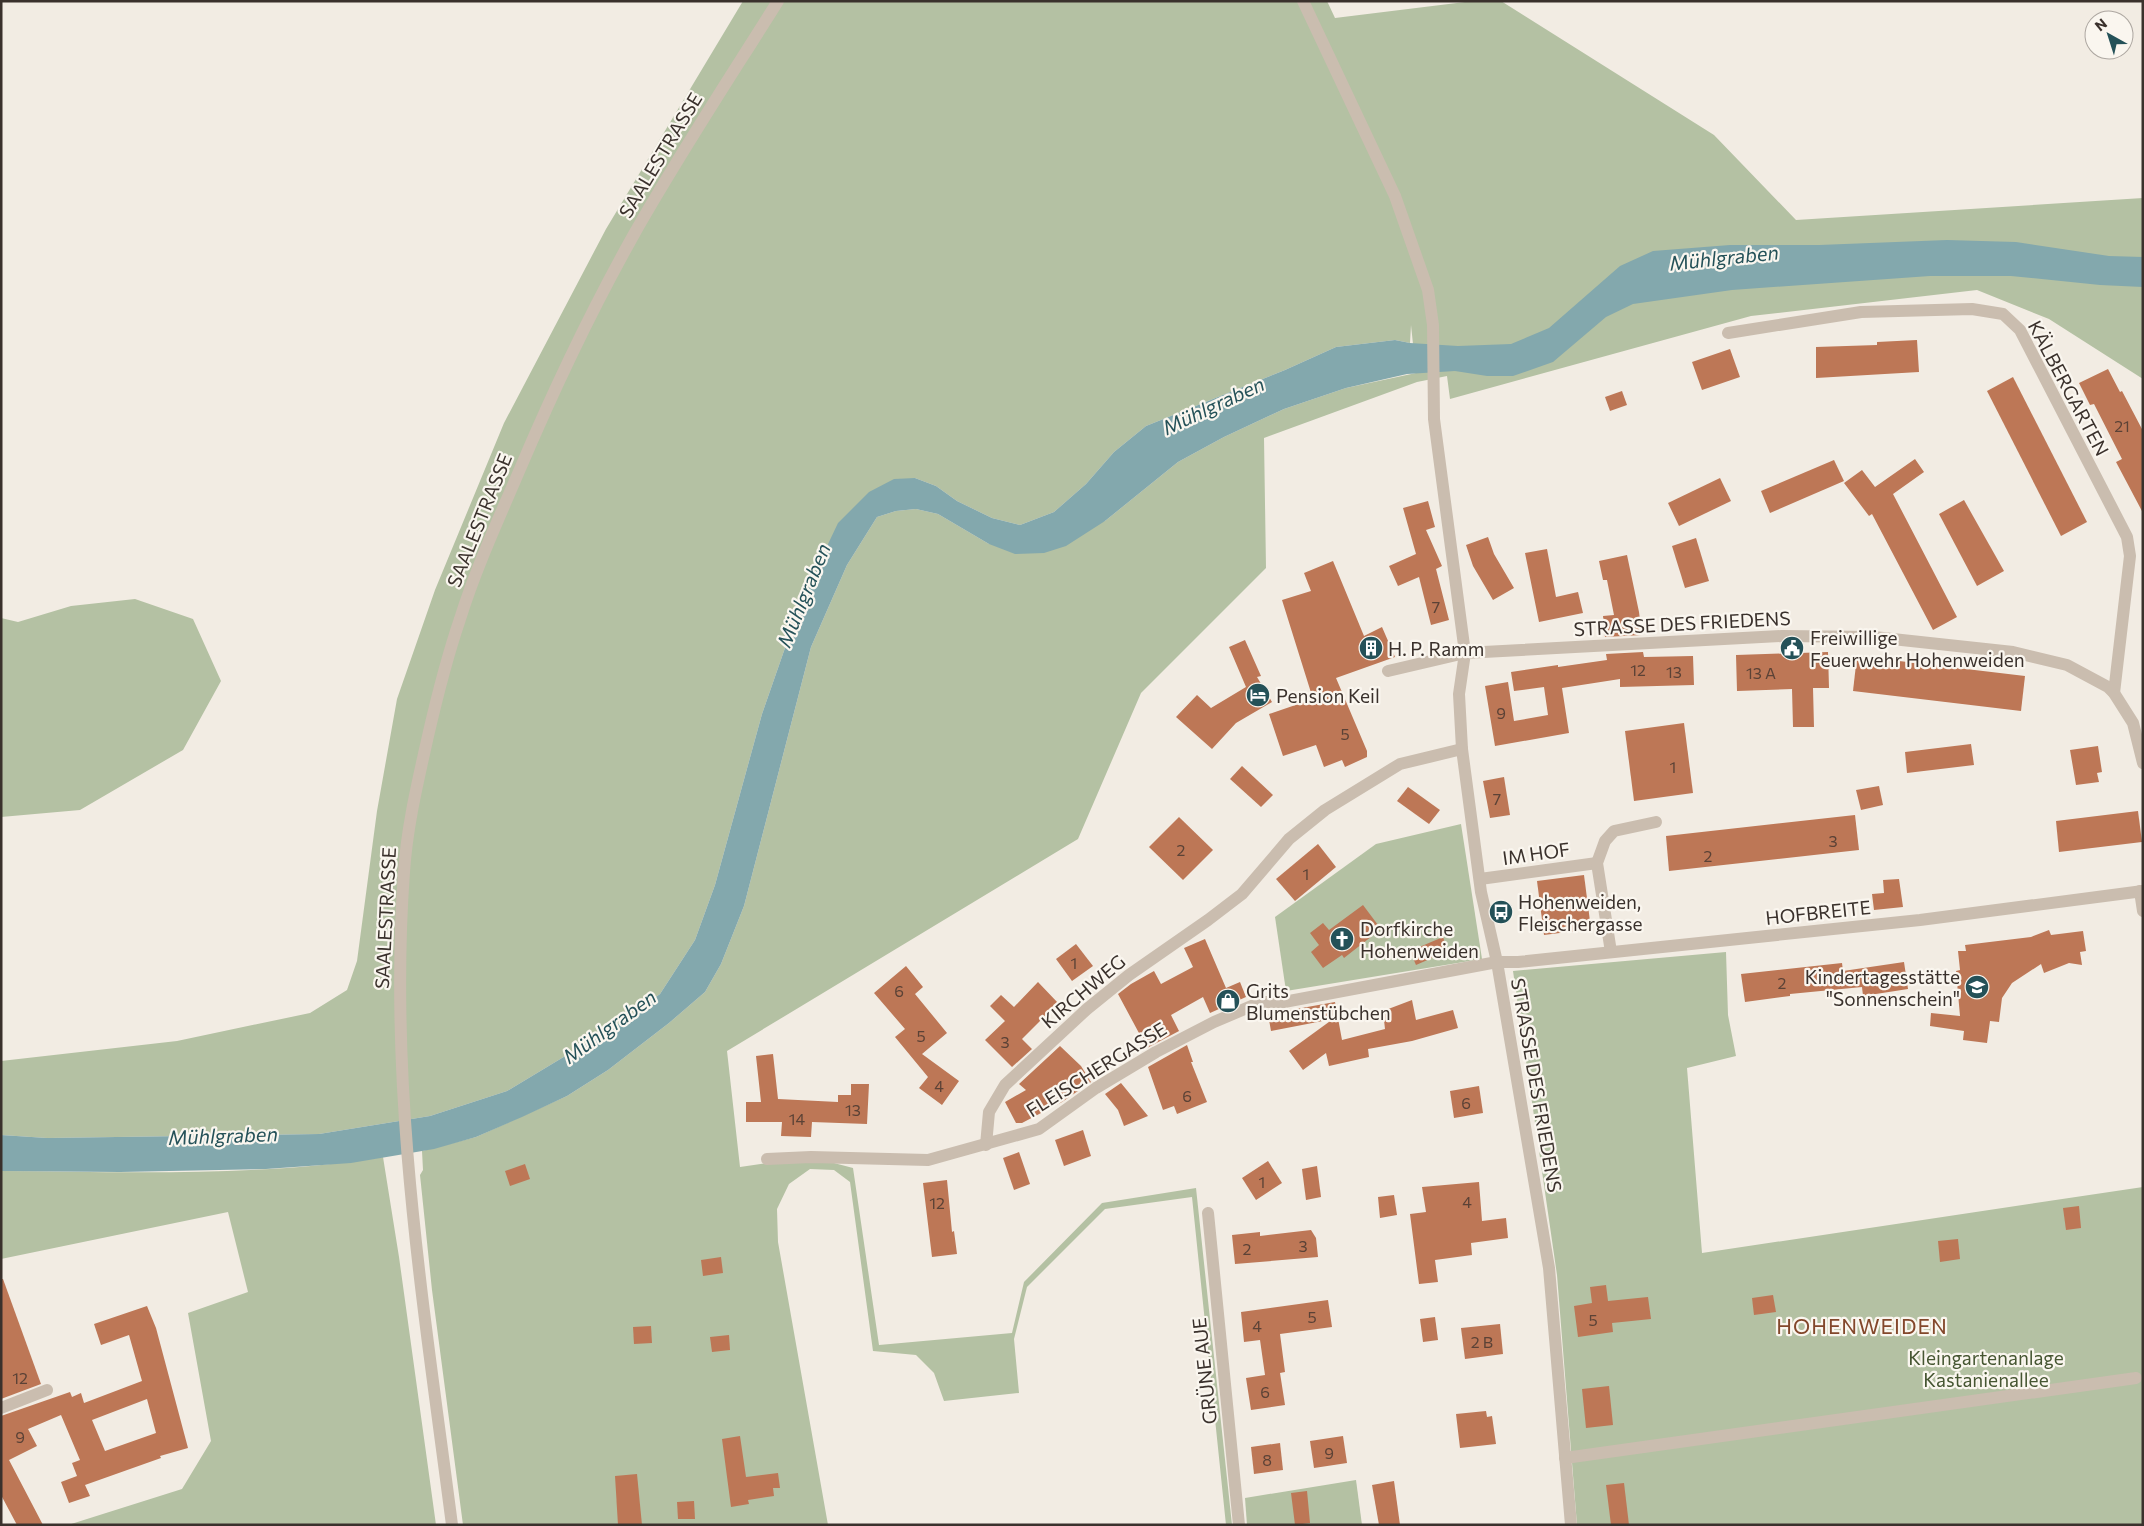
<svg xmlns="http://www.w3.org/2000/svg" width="2144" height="1526" viewBox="0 0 2144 1526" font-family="Commissioner,sans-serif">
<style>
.green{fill:#b4c1a3}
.water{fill:#83a8ad}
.building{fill:#bd7756;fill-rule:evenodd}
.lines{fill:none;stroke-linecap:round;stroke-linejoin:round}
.minor{stroke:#cabdaf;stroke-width:12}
.tertiary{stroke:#cabdaf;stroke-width:12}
.labels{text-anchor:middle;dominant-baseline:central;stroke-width:4.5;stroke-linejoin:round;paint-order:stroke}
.number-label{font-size:16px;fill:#5b4236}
.street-label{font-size:19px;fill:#3a312c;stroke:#faf6ef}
.poi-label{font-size:19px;fill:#3a312c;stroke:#faf6ef;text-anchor:start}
.park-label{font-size:19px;fill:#465632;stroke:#faf6ef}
.water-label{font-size:20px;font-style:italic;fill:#245158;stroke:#faf6ef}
.quarter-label{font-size:21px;letter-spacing:1px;fill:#83472b;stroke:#faf6ef}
</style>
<rect width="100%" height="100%" fill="#f2ece3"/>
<g class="green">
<path d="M743,1H1327L1335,18L1473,1H1501L1714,135L1796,220L2143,198V379L2049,319L1977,290L1751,316L1450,399L1447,376L1417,382L1264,438L1266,568L1141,693L1078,839L727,1051L740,1167L811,1157L853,1168L879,1345L1012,1333L1024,1282L1102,1203L1196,1188L1232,1525H1226L1192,1197L1105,1209L1027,1287L1014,1339L1019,1393L944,1401L934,1373L916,1355L873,1351L850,1182L834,1170L810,1169L789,1184L777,1209L778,1242L828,1525H463L432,1290L420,1175L423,1170L422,1151L476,1137L567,1096L608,1070L669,1023L705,992L721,964L744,906L811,647L847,565L877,517L896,511L916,509L938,514L989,544L1105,521L1178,462L1224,437L1284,409L1346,388L1416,373L1411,325L1410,343L1395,340L1336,347L1285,370L1146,426L1114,452L1086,484L1054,512L1020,525L992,518L957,501L936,486L915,478L820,561L793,625L762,714L715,885L695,940L660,994L620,1023L507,1091L430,1116L319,1134L47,1138L1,1135V1061L177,1041L310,1013L347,990L357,961L377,811L397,699L435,590L504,423L606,229Z"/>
<path d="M135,599L193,619L221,681L183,750L80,810L1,817V618L18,622L71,606Z"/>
<path d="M1461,824L1482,959L1286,991L1275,917L1376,844Z"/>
<path d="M1726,952L1728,1015L1736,1056L1687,1068L1702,1253L2143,1187V1525H1577L1557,1275L1513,971Z"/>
<path d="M383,1157L399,1257L436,1525H68L182,1489L211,1441L188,1313L248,1292L228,1212L1,1259V1171C126,1172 259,1177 383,1157Z"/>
<path d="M1356,1480L1362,1525H1247L1245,1498Z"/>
</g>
<path class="water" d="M1947,240L2016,242L2109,256L2143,257V287L2100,285L2011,276H1930L1732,290L1633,304L1606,317L1553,362L1513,376H1487L1455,371L1407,374L1346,388L1284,409L1224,437L1178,462L1105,521L1066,546L1044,553L1015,554L989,544L938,514L916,509L896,511L877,517L847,565L811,647L744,906L721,964L705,992L669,1023L608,1070L567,1096L522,1117L476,1137L434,1149L351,1163L266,1169L120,1172L1,1171V1135L47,1138L319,1134L430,1116L507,1091L620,1023L660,994L695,940L715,885L762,714L793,625L820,561L838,523L869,492L894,479L915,478L936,486L957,501L992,518L1020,525L1054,512L1086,484L1114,452L1146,426L1285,370L1336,347L1395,340L1410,343L1458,346L1511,344L1549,328L1620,266L1653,251L1730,245H1819Z"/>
<g class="building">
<path d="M1917,340L1919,372L1816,378V347L1877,345V342Z"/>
<path d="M1730,349L1740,377L1702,390L1692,362Z"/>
<path d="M2108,369L2120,392L2122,391L2143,431V513L2116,462L2122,459L2094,404L2090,405L2079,383Z"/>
<path d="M2013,377L2087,522L2061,536L1987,391Z"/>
<path d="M1622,391L1627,405L1610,411L1605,397Z"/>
<path d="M1915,459L1924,472L1893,494L1957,617L1933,630L1872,514L1869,516L1844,483L1862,470L1875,487Z"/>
<path d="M1834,460L1844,481L1770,513L1761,491Z"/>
<path d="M1720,478L1731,501L1679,526L1668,503Z"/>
<path d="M1964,500L2004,571L1977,586L1939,514Z"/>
<path d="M1428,501L1435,527L1426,530L1442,566L1436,569L1449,620L1431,625L1419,577L1398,586L1389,566L1416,554L1403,508Z"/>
<path d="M1488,537L1494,554L1514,588L1493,600L1473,566L1466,545Z"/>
<path d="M1696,538L1709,581L1685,588L1672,546Z"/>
<path d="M1547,549L1556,597L1578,592L1583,613L1539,622L1525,553Z"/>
<path d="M1627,555L1639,612L1642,635L1605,637L1603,616L1614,615L1607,580H1603L1599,561Z"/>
<path d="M1333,561L1364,636L1382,627L1395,657L1336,678L1367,751V757L1345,767L1342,760L1324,767L1316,745L1283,756L1269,714L1313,699L1282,600L1311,591L1304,573Z"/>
<path d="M1245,640L1261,676L1257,677L1272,702L1236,723L1212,749L1176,717L1197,695L1211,708L1246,687L1229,647Z"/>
<path d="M1643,652L1644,657L1693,656L1694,685L1620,687V679L1562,688L1569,733L1495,746L1485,686L1508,682L1514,721L1548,715L1544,687L1514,691L1511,672L1558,665V667L1607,660L1606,654Z"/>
<path d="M1828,652L1829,688H1813L1814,727H1793L1792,689L1737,691L1736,655Z"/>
<path d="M1857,656L2025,676L2021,711L1853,691Z"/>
<path d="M1684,723L1693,793L1634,801L1625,731Z"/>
<path d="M1971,744L1974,765L1907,773L1905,752Z"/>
<path d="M2098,746L2102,772L2097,773L2099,782L2076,785L2070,750Z"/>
<path d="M1242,766L1273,795L1261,807L1230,779Z"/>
<path d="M1504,777L1510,815L1490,818L1483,781Z"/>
<path d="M1879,786L1883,805L1861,810L1856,790Z"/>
<path d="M1408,787L1440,810L1429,824L1397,801Z"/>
<path d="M2138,811L2142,842L2059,852L2056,821Z"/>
<path d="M1855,815L1859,850L1669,871L1666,836Z"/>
<path d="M1179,817L1213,850L1183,880L1149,847Z"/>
<path d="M1318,844L1336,867L1295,901L1276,879Z"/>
<path d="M1584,875L1591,929L1544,935L1537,881Z"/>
<path d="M1899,879L1903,907L1874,910L1872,894L1884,893L1883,880Z"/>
<path d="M1363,905L1381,929L1344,958L1342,955L1323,968L1311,952L1319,945L1310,933L1323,923L1329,930Z"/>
<path d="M2049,930L2051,935L2083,931L2086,951L2080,952L2082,965L2069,963L2044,973L2041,964L2012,983L2002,998L1999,1022L1990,1021L1987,1043L1963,1040L1964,1031L1930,1026L1931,1013L1960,1016L1956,971L1960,970L1958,951H1966L1965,945L2031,937Z"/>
<path d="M1443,937L1448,951L1416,965L1410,951Z"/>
<path d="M1205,939L1226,988L1240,982L1246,997L1210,1013L1203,997L1171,1015L1179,1031L1147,1048L1118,994L1131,984L1154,971L1161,984L1193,967L1184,948Z"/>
<path d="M1076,944L1093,966L1072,981L1056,959Z"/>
<path d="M1904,962L1908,989L1863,996L1862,987L1790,994V996L1745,1002L1741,974L1842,963L1843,971Z"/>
<path d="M906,966L923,987L915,994L947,1033L922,1054L959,1081L942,1105L919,1088L928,1077L895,1037L905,1029L874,993Z"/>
<path d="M1038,982L1058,1003L1022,1039L1032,1049L1012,1067L985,1040L1005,1021L990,1006L1001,995L1014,1007Z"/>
<path d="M1412,1000L1416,1020L1453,1010L1458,1028L1412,1041L1368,1049L1369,1057L1329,1066L1326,1053L1303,1070L1289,1051L1333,1019L1271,1031L1268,1014L1335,1002L1342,1040L1385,1029L1383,1011Z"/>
<path d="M1187,1045L1193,1062H1191L1207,1102L1177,1114L1174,1106L1163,1110L1148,1067Z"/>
<path d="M1060,1046L1081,1066L1091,1082L1062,1102L1022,1123H1016L1005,1102L1026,1090L1019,1084Z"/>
<path d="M773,1054L778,1099L838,1102V1095H851V1084H869L867,1124L812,1122L811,1137L781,1136L782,1122H746V1102H761L756,1056Z"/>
<path d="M1121,1083L1148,1116L1124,1126L1118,1110L1105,1094Z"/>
<path d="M1479,1086L1483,1113L1454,1118L1450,1091Z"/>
<path d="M1083,1130L1091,1156L1064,1166L1055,1140Z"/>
<path d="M1019,1152L1030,1184L1014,1190L1003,1158Z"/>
<path d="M1268,1161L1282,1183L1256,1200L1242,1178Z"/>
<path d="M525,1164L530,1179L510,1186L505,1171Z"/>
<path d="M1317,1166L1321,1197L1306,1200L1302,1169Z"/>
<path d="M947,1180L952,1232L954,1231L957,1254L932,1257L923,1183Z"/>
<path d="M1479,1182L1482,1221L1506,1218L1508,1238L1471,1243L1472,1255L1435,1260L1438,1282L1419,1284L1410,1214L1426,1212L1422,1187Z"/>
<path d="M1394,1195L1397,1215L1380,1218L1378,1197Z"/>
<path d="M2079,1206L2081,1228L2066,1230L2063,1208Z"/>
<path d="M1311,1230L1316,1238L1318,1257L1235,1264L1232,1235L1260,1232V1236Z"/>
<path d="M1958,1239L1960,1259L1940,1262L1938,1241Z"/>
<path d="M721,1257L723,1273L703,1276L701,1260Z"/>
<path d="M1,1279H3L41,1384L1,1399Z"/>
<path d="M1606,1285L1608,1301L1648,1297L1651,1319L1612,1323L1613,1332L1578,1337L1574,1306L1592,1303L1590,1287Z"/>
<path d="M1773,1295L1776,1312L1754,1315L1752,1298Z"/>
<path d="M1328,1300L1332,1327L1280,1334L1285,1372L1280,1373L1285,1405L1251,1410L1246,1378L1265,1375L1260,1340L1244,1342L1241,1312Z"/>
<path d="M147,1306L156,1328L188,1448L160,1456L161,1458L85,1485L90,1496L69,1503L61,1482L77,1476L72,1463L80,1460L61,1415L28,1429L37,1446L9,1460L43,1525H17L1,1495V1416L70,1392L72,1397L81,1393L84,1403L142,1381L129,1335L101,1345L94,1324ZM147,1399L156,1433L105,1451L92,1420Z"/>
<path d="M1435,1317L1438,1340L1423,1342L1420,1319Z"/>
<path d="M1500,1324L1503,1354L1465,1359L1461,1328Z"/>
<path d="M651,1326L652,1343L634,1344L633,1327Z"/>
<path d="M729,1335L730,1350L712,1352L710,1337Z"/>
<path d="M1609,1386L1613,1425L1586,1428L1582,1389Z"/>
<path d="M1486,1411L1487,1417L1492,1416L1496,1444L1460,1448L1456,1414Z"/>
<path d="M740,1436L746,1477L778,1473L780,1488H773L774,1496L748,1500L749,1504L731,1507L722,1439Z"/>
<path d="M1343,1436L1347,1463L1314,1468L1310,1441Z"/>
<path d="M1280,1443L1283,1470L1254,1474L1251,1447Z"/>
<path d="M637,1474L642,1525H618L615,1476Z"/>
<path d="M1394,1481L1400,1525H1379L1372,1485Z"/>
<path d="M1624,1483L1629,1525H1611L1606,1485Z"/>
<path d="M1307,1491L1310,1523L1295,1525L1291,1493Z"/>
<path d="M694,1501L695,1519H678L677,1502Z"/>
</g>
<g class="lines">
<g class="minor">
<path d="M1303,1L1395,196L1428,290L1433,325L1434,419L1465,653L1459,694L1462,749L1481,892L1497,962L1549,1268L1571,1525"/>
<path d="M1728,333L1861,312L1972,309L2003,314L2020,330L2127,537L2130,556L2114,693"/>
<path d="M1388,671L1465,653L1782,636L1874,637L2013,652L2067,665L2108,687L2114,693L2133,723L2143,763"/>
<path d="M1480,879L1597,863"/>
<path d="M2140,891L2143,911"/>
<path d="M1611,952L1597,863L1605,841L1614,831L1656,822"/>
<path d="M986,1145L989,1112L1005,1085L1087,1009L1129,975L1208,920L1242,894L1289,839L1325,810L1400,764L1462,749"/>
<path d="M767,1159L811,1157L928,1160L1039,1129L1096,1088L1156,1052L1214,1022L1261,1002H1284L1497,962H1518L1920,920L2143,891"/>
<path d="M1208,1213L1239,1525"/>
<path d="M1,1408L47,1390"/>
<path d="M1565,1458L2136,1378"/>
</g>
<path class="tertiary" d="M452,1525C424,1308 388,1091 404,872C407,826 418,781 428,736C437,697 447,657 460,619C476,568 499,518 520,469C554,389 591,311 633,236C678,156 729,79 778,1"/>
</g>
<defs>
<g id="building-disc" transform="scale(1.25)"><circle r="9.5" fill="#245158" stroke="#faf6ef"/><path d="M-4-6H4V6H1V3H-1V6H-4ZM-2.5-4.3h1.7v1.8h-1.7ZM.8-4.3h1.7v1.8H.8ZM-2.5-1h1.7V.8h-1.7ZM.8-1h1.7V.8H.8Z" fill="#fff"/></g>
<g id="civic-disc" transform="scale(1.25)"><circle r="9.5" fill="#245158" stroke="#faf6ef"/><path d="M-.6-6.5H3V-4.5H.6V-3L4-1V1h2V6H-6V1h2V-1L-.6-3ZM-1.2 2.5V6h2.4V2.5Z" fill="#fff"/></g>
<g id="hotel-disc" transform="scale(1.25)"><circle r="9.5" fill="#245158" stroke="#faf6ef"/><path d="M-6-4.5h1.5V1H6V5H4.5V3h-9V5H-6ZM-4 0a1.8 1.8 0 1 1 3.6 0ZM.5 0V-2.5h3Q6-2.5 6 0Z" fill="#fff"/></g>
<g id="bus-disc" transform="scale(1.25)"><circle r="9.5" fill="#245158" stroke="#faf6ef"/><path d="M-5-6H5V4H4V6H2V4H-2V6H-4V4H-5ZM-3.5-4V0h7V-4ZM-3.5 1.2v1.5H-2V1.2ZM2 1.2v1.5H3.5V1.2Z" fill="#fff"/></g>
<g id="church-disc" transform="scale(1.25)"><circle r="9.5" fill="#245158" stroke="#faf6ef"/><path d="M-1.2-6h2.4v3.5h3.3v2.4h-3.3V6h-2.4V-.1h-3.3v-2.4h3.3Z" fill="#fff"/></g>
<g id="school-disc" transform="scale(1.25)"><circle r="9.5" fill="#245158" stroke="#faf6ef"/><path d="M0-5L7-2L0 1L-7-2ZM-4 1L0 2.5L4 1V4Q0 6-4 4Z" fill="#fff"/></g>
<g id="shop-disc" transform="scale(1.25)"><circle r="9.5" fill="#245158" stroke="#faf6ef"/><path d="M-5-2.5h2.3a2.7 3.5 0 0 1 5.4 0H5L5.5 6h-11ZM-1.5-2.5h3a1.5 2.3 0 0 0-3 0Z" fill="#fff"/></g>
</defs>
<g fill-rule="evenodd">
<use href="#building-disc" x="1371" y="648"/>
<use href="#civic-disc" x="1792" y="648"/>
<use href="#hotel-disc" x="1258" y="695"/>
<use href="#bus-disc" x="1501" y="912"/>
<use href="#church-disc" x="1342" y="939"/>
<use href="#school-disc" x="1977" y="987"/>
<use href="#shop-disc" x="1228" y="1001"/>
</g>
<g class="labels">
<g class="number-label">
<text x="2122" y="425">21</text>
<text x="1436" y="606">7</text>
<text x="1638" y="669">12</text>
<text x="1674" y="671">13</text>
<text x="1761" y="672">13 A</text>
<text x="1501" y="712">9</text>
<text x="1345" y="733">5</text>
<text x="1673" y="766">1</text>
<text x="1497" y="798">7</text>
<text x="1833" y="840">3</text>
<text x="1181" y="849">2</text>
<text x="1708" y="855">2</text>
<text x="1306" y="873">1</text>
<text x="1074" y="962">1</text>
<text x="1782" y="982">2</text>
<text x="899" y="990">6</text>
<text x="921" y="1035">5</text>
<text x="1005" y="1041">3</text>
<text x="939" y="1085">4</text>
<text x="1187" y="1095">6</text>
<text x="1466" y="1102">6</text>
<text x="853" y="1109">13</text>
<text x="797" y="1118">14</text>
<text x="1262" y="1181">1</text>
<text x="1467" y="1201">4</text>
<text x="937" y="1202">12</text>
<text x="1303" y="1245">3</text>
<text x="1247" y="1248">2</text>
<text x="1312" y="1316">5</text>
<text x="1593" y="1319">5</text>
<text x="1257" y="1325">4</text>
<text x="1482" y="1341">2 B</text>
<text x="20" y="1377">12</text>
<text x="1265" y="1391">6</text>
<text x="20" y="1436">9</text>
<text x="1329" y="1452">9</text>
<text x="1267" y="1459">8</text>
</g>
<g class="street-label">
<text transform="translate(660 155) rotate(-59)">SAALESTRASSE</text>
<text transform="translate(2069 388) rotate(62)">KÄLBERGARTEN</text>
<text transform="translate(479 520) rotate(-68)">SAALESTRASSE</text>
<text transform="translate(1682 623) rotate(-3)">STRASSE DES FRIEDENS</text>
<text transform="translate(1536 853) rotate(-8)">IM HOF</text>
<text transform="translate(1818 912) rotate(-6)">HOFBREITE</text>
<text transform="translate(385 918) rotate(-87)">SAALESTRASSE</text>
<text transform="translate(1083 991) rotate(-40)">KIRCHWEG</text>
<text transform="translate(1096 1069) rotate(-32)">FLEISCHERGASSE</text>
<text transform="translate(1537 1085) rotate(80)">STRASSE DES FRIEDENS</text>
<text transform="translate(1204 1371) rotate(-96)">GRÜNE AUE</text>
</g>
<g class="poi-label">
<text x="1810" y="637">Freiwillige<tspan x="1810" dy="22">Feuerwehr Hohenweiden</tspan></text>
<text x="1388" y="648">H. P. Ramm</text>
<text x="1276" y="695">Pension Keil</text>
<text x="1518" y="901">Hohenweiden,<tspan x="1518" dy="22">Fleischergasse</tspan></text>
<text x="1360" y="928">Dorfkirche<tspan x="1360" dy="22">Hohenweiden</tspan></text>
<text x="1960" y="976" text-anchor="end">Kindertagesstätte<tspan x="1960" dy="22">"Sonnenschein"</tspan></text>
<text x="1246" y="990">Grits<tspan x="1246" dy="22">Blumenstübchen</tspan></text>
</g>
<g class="park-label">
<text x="1986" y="1357">Kleingartenanlage<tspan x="1986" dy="22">Kastanienallee</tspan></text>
</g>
<g class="water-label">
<text transform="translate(1724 257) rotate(-6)">Mühlgraben</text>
<text transform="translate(1213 405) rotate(-25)">Mühlgraben</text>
<text transform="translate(803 595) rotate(-68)">Mühlgraben</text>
<text transform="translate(609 1026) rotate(-36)">Mühlgraben</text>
<text transform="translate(223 1135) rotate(-2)">Mühlgraben</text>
</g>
<g class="quarter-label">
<text x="1862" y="1325">HOHENWEIDEN</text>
</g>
</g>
<rect width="2144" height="1526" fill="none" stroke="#3a312c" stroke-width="5"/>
<g transform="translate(2109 35) rotate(321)"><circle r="24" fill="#faf6ef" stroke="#ada7a1"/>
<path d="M0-4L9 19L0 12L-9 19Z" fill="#245158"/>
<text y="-8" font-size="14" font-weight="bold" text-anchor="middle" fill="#3a312c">N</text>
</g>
</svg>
